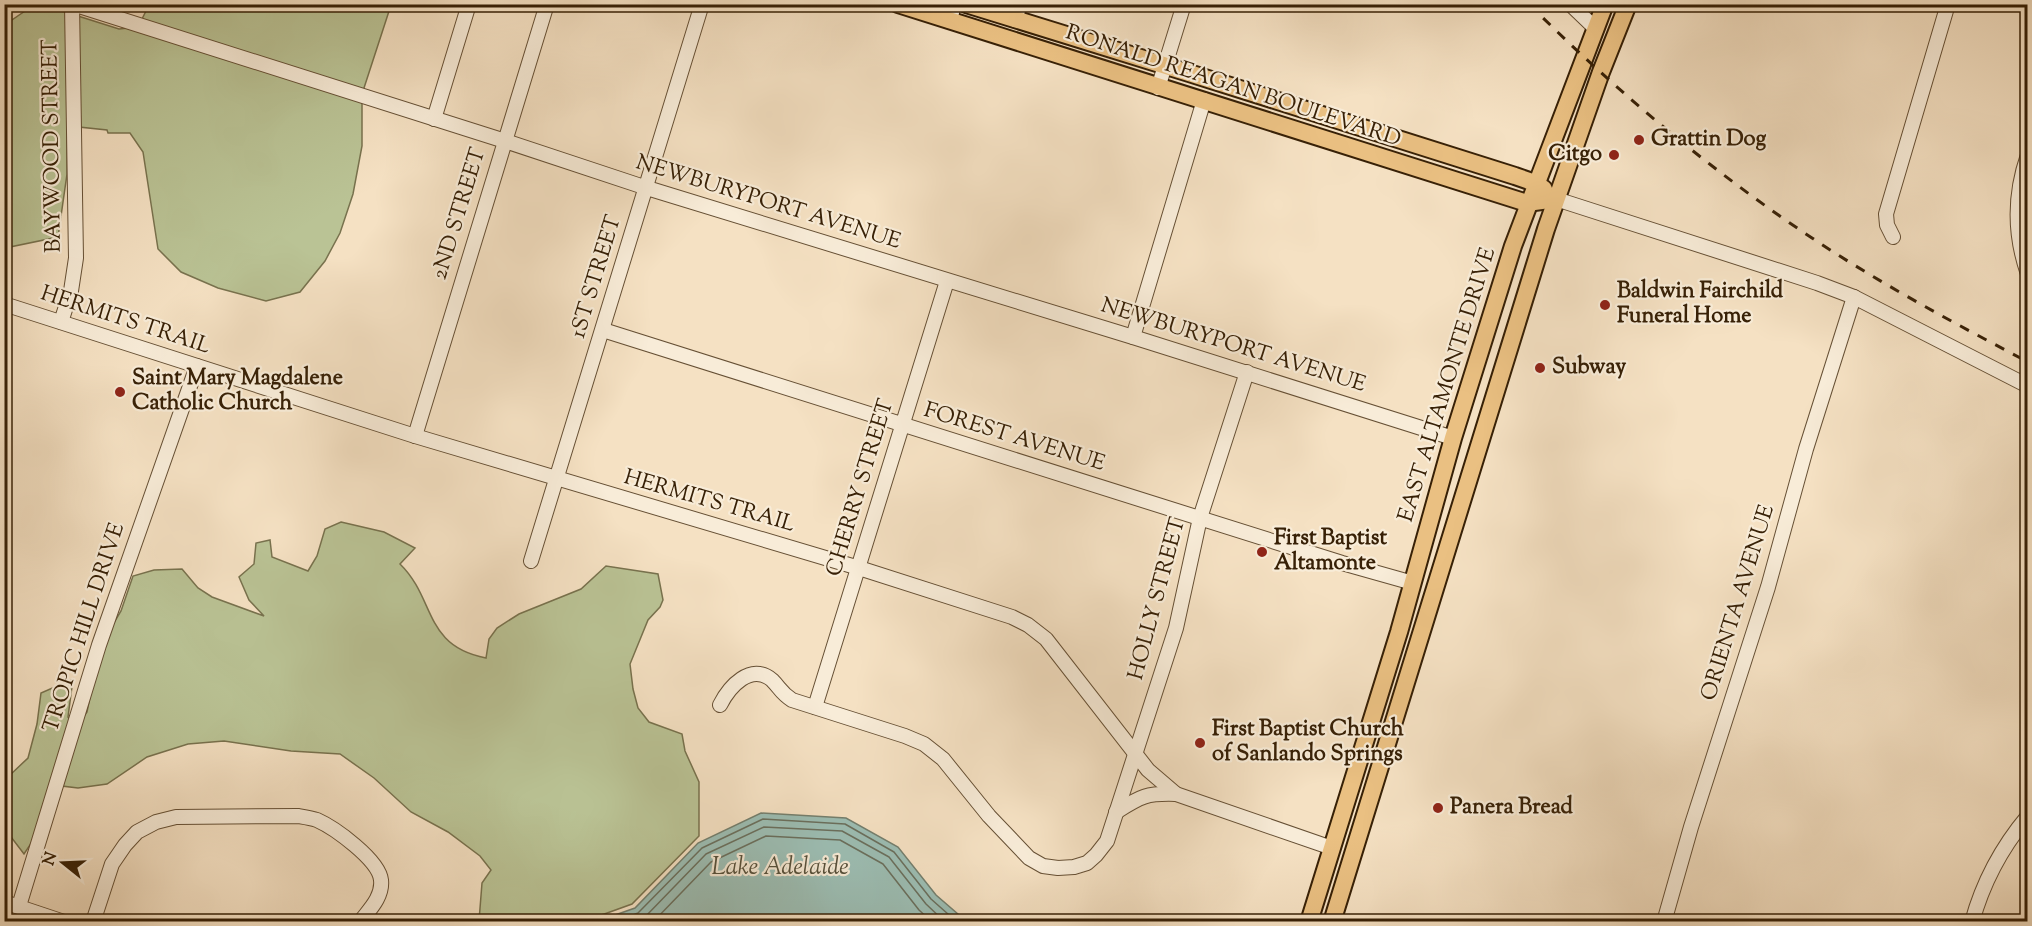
<svg xmlns="http://www.w3.org/2000/svg" width="2032" height="926" viewBox="0 0 2032 926" font-family="'Sorts Mill Goudy',serif">
<style>
.green{fill:#bac395;stroke:#78724e;stroke-width:1.5}
.water{fill:#9cbeb4;stroke:#747f6e;stroke-width:1.5}
.lines{fill:none;stroke-linecap:round;stroke-linejoin:round}
.shore{stroke:#6a6f5d;stroke-width:1.5}
.minor-casing{stroke:#665035;stroke-width:16}
.major-casing{stroke:#372006;stroke-width:20}
.minor{stroke:#f8ecd8;stroke-width:14}
.major{stroke:#eac082;stroke-width:16}
.rail{stroke:#372006;stroke-width:3;stroke-dasharray:10 10;stroke-linecap:butt}
.poi-dot{fill:#8f2418;stroke:#f8ecd8;stroke-width:2}
.labels{text-anchor:middle;dominant-baseline:central;stroke-width:4.5;stroke-linejoin:round;paint-order:stroke}
.street-label{font-size:22px;fill:#372006;stroke:#f8ecd8}
.poi-label{font-size:22px;font-weight:bold;fill:#372006;stroke:#f8ecd8;text-anchor:start}
.water-label{font-size:24px;font-style:italic;fill:#554f3a;stroke:#f8ecd8}
</style>
<rect width="100%" height="100%" fill="#f5e1c3"/>
<filter id="stains"><feTurbulence type="fractalNoise" baseFrequency=".00333" numOctaves="4"/><feColorMatrix values="0 0 0 0 .2 0 0 0 0 .09 0 0 0 0 .02 0 0 0 .5 -.17"/></filter>
<radialGradient id="worn" r=".72"><stop offset=".6" stop-color="#630" stop-opacity="0"/><stop offset="1" stop-color="#630" stop-opacity=".3"/></radialGradient>
<g class="green">
<path d="M149,5H391L363,91L141,21Z"/>
<path d="M31,7L67,12V174L58,237L5,248V31L9,22Z"/>
<path d="M78,16L119,29L129,28L362,101V146L353,194L340,233L325,261L300,292L266,301L218,288L181,272L158,249L143,152L130,133H108L107,130L79,127Z"/>
<path d="M341,522L384,532L415,548L400,564C436,599 423,646 486,658L489,639L497,628L519,614L581,589L606,566L658,574L663,600L660,607L648,620L630,664L633,689L638,708L649,722L682,734L685,751L699,782V836L632,904L585,921H479L482,883L491,870L480,856L448,832L411,812L374,778L340,754L291,751L224,741L188,744L147,757L107,784L78,788L62,786L82,719L87,712L91,692L112,626L121,611L133,576L154,570L182,569L198,588L212,597L264,616L249,600L239,577L254,564L256,543L270,540L272,557L308,571L317,556L325,529Z"/>
<path d="M73,679L68,717L70,720L34,839L24,854L8,833L6,808L10,775L28,758L37,724L41,693Z"/>
</g>
<path class="water" d="M761,813L846,818L898,847L936,895L966,921H598L635,908L698,843Z"/>
<g class="lines">
<g class="shore">
<path d="M616,922L638,913L702,848L763,819L845,824L894,852L931,899L957,922"/>
<path d="M637,922L644,918L706,854L764,827L842,831L889,857L926,904L945,922"/>
<path d="M653,922L711,862L766,836L840,840L883,864L919,910L932,922"/>
</g>
<g class="minor-casing">
<g id="minor">
<path d="M73,4L505,141L647,188L1133,337L1453,438"/>
<path d="M1570,4L1596,29"/>
<path d="M1015,20L1020,4"/>
<path d="M950,21L954,4"/>
<path d="M1158,88L1184,4"/>
<path d="M434,119L469,4"/>
<path d="M2028,155C2014,195 2014,234 2028,274"/>
<path d="M1556,199L1817,283L1854,297L2028,386"/>
<path d="M1893,237L1887,225L1886,214L1948,4"/>
<path d="M4,304L415,436L859,568L1012,617L1028,625L1046,639L1148,770L1176,794L1332,848"/>
<path d="M61,322L71,291L76,258L72,4"/>
<path d="M603,330L1342,563L1413,583"/>
<path d="M1133,337L1204,100"/>
<path d="M415,436L547,4"/>
<path d="M531,561L702,4"/>
<path d="M720,705C729,687 751,662 772,680C780,688 781,693 792,700L905,736L924,744L943,759L989,816L1029,858L1043,866L1058,868L1074,867L1087,863L1096,855L1107,841L1176,628L1200,518L1247,372"/>
<path d="M815,707L947,281"/>
<path d="M1116,812C1141,796 1147,793 1176,794"/>
<path d="M4,902L64,922"/>
<path d="M19,906L99,645L197,366"/>
<path d="M93,922L112,864L125,845L137,832L156,822L176,817L298,816C304,817 311,818 317,820C335,828 379,860 381,880C383,897 369,910 360,922"/>
<path d="M1664,922L1691,827L1768,587L1806,449L1854,297"/>
<path d="M1972,922C1983,882 2001,848 2028,816"/>
</g>
</g>
<g class="major-casing">
<g id="major">
<path d="M898,4L1527,203L1556,199"/>
<path d="M966,4L1189,73L1515,176L1535,183L1544,189"/>
<path d="M1309,922L1399,632L1453,438L1513,246L1605,4"/>
<path d="M1332,922L1546,229L1601,72L1628,4"/>
</g>
</g>
<use href="#minor" class="minor"/>
<use href="#major" class="major"/>
<path class="rail" d="M1529,4C1615,90 1710,170 1812,238C1881,284 1954,323 2028,362"/>
</g>
<g class="poi-dot">
<circle cx="1639" cy="140" r="6"/>
<circle cx="1614" cy="155" r="6"/>
<circle cx="1605" cy="305" r="6"/>
<circle cx="1540" cy="368" r="6"/>
<circle cx="120" cy="392" r="6"/>
<circle cx="1262" cy="552" r="6"/>
<circle cx="1200" cy="743" r="6"/>
<circle cx="1438" cy="808" r="6"/>
</g>
<g class="labels">
<g class="street-label">
<text transform="translate(1233 87) rotate(18)">RONALD REAGAN BOULEVARD</text>
<text transform="translate(53 146) rotate(-91)">BAYWOOD STREET</text>
<text transform="translate(768 203) rotate(17)">NEWBURYPORT AVENUE</text>
<text transform="translate(460 214) rotate(-73)">2ND STREET</text>
<text transform="translate(597 277) rotate(-73)">1ST STREET</text>
<text transform="translate(125 321) rotate(18)">HERMITS TRAIL</text>
<text transform="translate(1233 346) rotate(17)">NEWBURYPORT AVENUE</text>
<text transform="translate(1448 385) rotate(-73)">EAST ALTAMONTE DRIVE</text>
<text transform="translate(1014 438) rotate(17)">FOREST AVENUE</text>
<text transform="translate(861 488) rotate(-73)">CHERRY STREET</text>
<text transform="translate(709 502) rotate(16)">HERMITS TRAIL</text>
<text transform="translate(1158 599) rotate(-75)">HOLLY STREET</text>
<text transform="translate(1739 603) rotate(-73)">ORIENTA AVENUE</text>
<text transform="translate(85 628) rotate(-72)">TROPIC HILL DRIVE</text>
</g>
<g class="poi-label">
<text x="1651" y="140">Grattin Dog</text>
<text x="1602" y="155" text-anchor="end">Citgo</text>
<text x="1617" y="292">Baldwin Fairchild<tspan x="1617" dy="25">Funeral Home</tspan></text>
<text x="1552" y="368">Subway</text>
<text x="132" y="379">Saint Mary Magdalene<tspan x="132" dy="25">Catholic Church</tspan></text>
<text x="1274" y="539">First Baptist<tspan x="1274" dy="25">Altamonte</tspan></text>
<text x="1212" y="730">First Baptist Church<tspan x="1212" dy="25">of Sanlando Springs</tspan></text>
<text x="1450" y="808">Panera Bread</text>
</g>
<g class="water-label">
<text x="780" y="868">Lake Adelaide</text>
</g>
</g>
<rect width="2032" height="926" fill="none" stroke="#f5e1c3" stroke-width="24"/>
<rect x="6" y="6" width="2020" height="914" fill="none" stroke="#372006" stroke-width="3"/>
<rect x="12" y="12" width="2008" height="902" fill="none" stroke="#372006" stroke-width="1.5"/>
<g transform="translate(63 863) rotate(288)" stroke="#f8ecd8" stroke-width="4.5" paint-order="stroke">
<path d="M0-4.5L10 22L0 15L-10 22Z" fill="#372006"/>
<text y="-9" font-size="16" font-weight="bold" text-anchor="middle" fill="#372006">N</text>
</g>
<rect width="100%" height="100%" filter="url(#stains)"/>
<rect width="100%" height="100%" fill="url(#worn)"/>
</svg>
